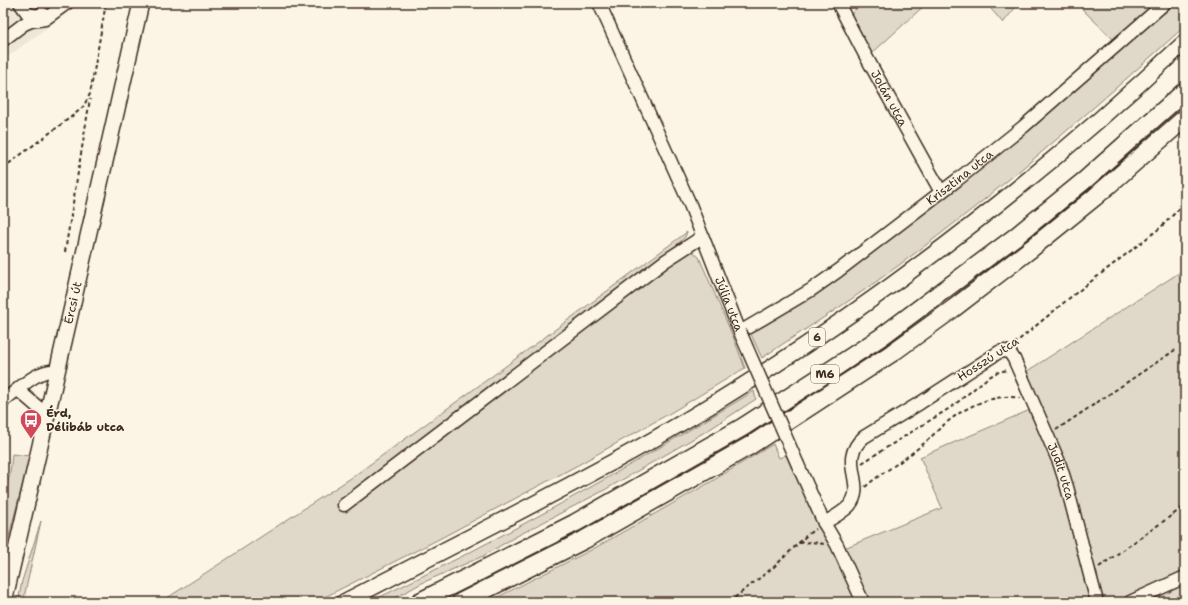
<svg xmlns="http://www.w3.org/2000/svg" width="1188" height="605" viewBox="0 0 1188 605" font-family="'Shantell Sans',sans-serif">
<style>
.built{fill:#eee6d6}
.green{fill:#e0d8c8;stroke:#8e8173}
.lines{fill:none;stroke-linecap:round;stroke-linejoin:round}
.minor-casing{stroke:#3b2a1e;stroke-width:15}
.major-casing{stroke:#3b2a1e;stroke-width:18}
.highway-casing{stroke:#3b2a1e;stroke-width:20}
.path{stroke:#3b2a1e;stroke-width:2;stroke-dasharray:4 3;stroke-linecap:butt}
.minor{stroke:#fcf5e5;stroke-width:12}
.major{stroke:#fcf5e5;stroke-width:15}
.highway{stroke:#fcf5e5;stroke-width:17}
.minor-bridge-casing{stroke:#3b2a1e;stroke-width:15;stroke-linecap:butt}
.minor-bridge{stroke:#fcf5e5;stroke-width:12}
.labels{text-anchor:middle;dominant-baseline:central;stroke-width:3.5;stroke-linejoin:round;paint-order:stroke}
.shield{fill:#fcf5e5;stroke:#75675a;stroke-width:1}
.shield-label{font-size:11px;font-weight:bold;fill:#3b2a1e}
.street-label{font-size:12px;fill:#3b2a1e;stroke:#fcf5e5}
.poi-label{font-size:12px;font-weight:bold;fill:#3b2a1e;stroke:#fcf5e5;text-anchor:start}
</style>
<rect width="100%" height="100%" fill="#fcf5e5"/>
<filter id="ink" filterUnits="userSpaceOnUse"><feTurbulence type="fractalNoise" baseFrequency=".025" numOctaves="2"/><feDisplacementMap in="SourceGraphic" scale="8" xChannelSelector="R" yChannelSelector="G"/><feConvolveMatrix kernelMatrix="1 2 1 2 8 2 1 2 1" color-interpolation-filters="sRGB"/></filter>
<g filter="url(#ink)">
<path class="built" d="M3,3H81L3,60Z"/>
<g class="green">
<path d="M862,3H927L869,56L849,16Z"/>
<path d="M986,3H1019L1003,23Z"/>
<path d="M1076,3H1185V26C1078,123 969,218 850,300C821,320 791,338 762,358L749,330L811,290L1118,44Z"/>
<path d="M687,232L685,237L666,255L692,251L699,257L734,339L745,368L672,412L578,465L441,538L315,602H161L351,478L495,374Z"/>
<path d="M1185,269V602H488L593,549L714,480L773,444L779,458L786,455L813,514L837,551L942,508L920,457L1030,410L1015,379Z"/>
<path d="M754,391L756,399L710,429L601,492L515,537L483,556L422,583L388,602H370C412,581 454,561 495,539C583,493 669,443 754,391Z"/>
<path d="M12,454L30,456L3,559V502L10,474Z"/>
<path d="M41,521L25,593L24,602H18L22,581Z"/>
</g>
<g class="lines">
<g class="minor-casing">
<g id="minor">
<path d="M20,3L28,14L38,16L42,13"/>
<path id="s1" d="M599,3L689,202L740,332L811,290L838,271L957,180L1023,127L1165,3"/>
<path id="s2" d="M838,3L863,51L941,192"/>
<path d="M3,40L24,24L31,21L45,19L67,3"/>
<path d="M18,390L47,415"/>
<path d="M3,401C18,390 38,368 57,371"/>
<path d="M798,465L824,523L837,545L863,602"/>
<path d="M344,505L665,261L702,237"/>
<path id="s3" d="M824,523C833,518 842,513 849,506C868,484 836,461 864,437L920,403L999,352L1005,351L1010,353L1014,359L1059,462L1067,487L1097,602"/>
<path d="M1130,602L1185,577"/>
</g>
</g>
<g class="major-casing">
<g id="major">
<path id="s4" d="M4,602L69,320L141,3"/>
<path d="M344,602C399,574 453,546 507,518C557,492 607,466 656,438C847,328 1024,193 1185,42"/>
</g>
</g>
<g class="highway-casing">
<g id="highway">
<path d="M419,602L575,523L743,427L825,374L881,337L1015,237L1085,180L1185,91"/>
<path d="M461,602L584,540L751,445L892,353L954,308L1032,248L1095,197L1185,118"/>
</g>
</g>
<g class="path">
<path d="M3,168L75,114L83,107L90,94L106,3"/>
<path d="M65,252L90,99"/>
<path d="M1014,344L1067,300L1160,228L1185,203"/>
<path d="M1056,430L1175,350"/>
<path d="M862,463L953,406L986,379L996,373L1007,370"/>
<path d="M865,487C881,473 900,463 917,449C929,440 939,428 951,419C969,405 997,393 1020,398"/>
<path d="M799,543L812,542L824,544"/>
<path d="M1099,567L1185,506"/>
<path d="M729,602L775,566L807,535L815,529"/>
</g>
<use href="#minor" class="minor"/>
<use href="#major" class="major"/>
<use href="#highway" class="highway"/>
<g class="minor-bridge-casing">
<path id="minor-bridge" d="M740,332L798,465"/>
</g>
<use href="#minor-bridge" class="minor-bridge"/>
</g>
</g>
<defs>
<g id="bus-pin" transform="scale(1.15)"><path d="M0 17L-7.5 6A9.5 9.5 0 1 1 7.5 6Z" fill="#d1495b" stroke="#fcf5e5"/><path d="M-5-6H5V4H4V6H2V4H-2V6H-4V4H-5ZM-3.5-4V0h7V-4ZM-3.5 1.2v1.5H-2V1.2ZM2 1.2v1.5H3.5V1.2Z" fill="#fff"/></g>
</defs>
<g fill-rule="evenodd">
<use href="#bus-pin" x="31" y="420"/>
</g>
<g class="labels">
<g class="shield">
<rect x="809" y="328" width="16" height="18" rx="3"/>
<rect x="811" y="365" width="28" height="18" rx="3"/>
</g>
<g class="shield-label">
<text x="817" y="337">6</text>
<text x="825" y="374">M6</text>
</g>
<g class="street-label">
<text stroke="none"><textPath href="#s2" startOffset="108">Jolán utca</textPath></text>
<text stroke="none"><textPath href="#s1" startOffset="627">Krisztina utca</textPath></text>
<text stroke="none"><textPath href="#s4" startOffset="307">Ercsi út</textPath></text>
<text stroke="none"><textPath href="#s1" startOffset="328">Júlia utca</textPath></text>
<text transform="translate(988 359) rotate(-33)">Hosszú utca</text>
<text stroke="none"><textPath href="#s3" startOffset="405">Judit utca</textPath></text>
</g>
<g class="poi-label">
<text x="46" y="413">Érd,<tspan x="46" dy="14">Délibáb utca</tspan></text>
</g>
</g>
<rect width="1188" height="605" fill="none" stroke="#fcf5e5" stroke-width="16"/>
<rect x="8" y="8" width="1172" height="589" fill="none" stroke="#3b2a1e" stroke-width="1.5" filter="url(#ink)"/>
</svg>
